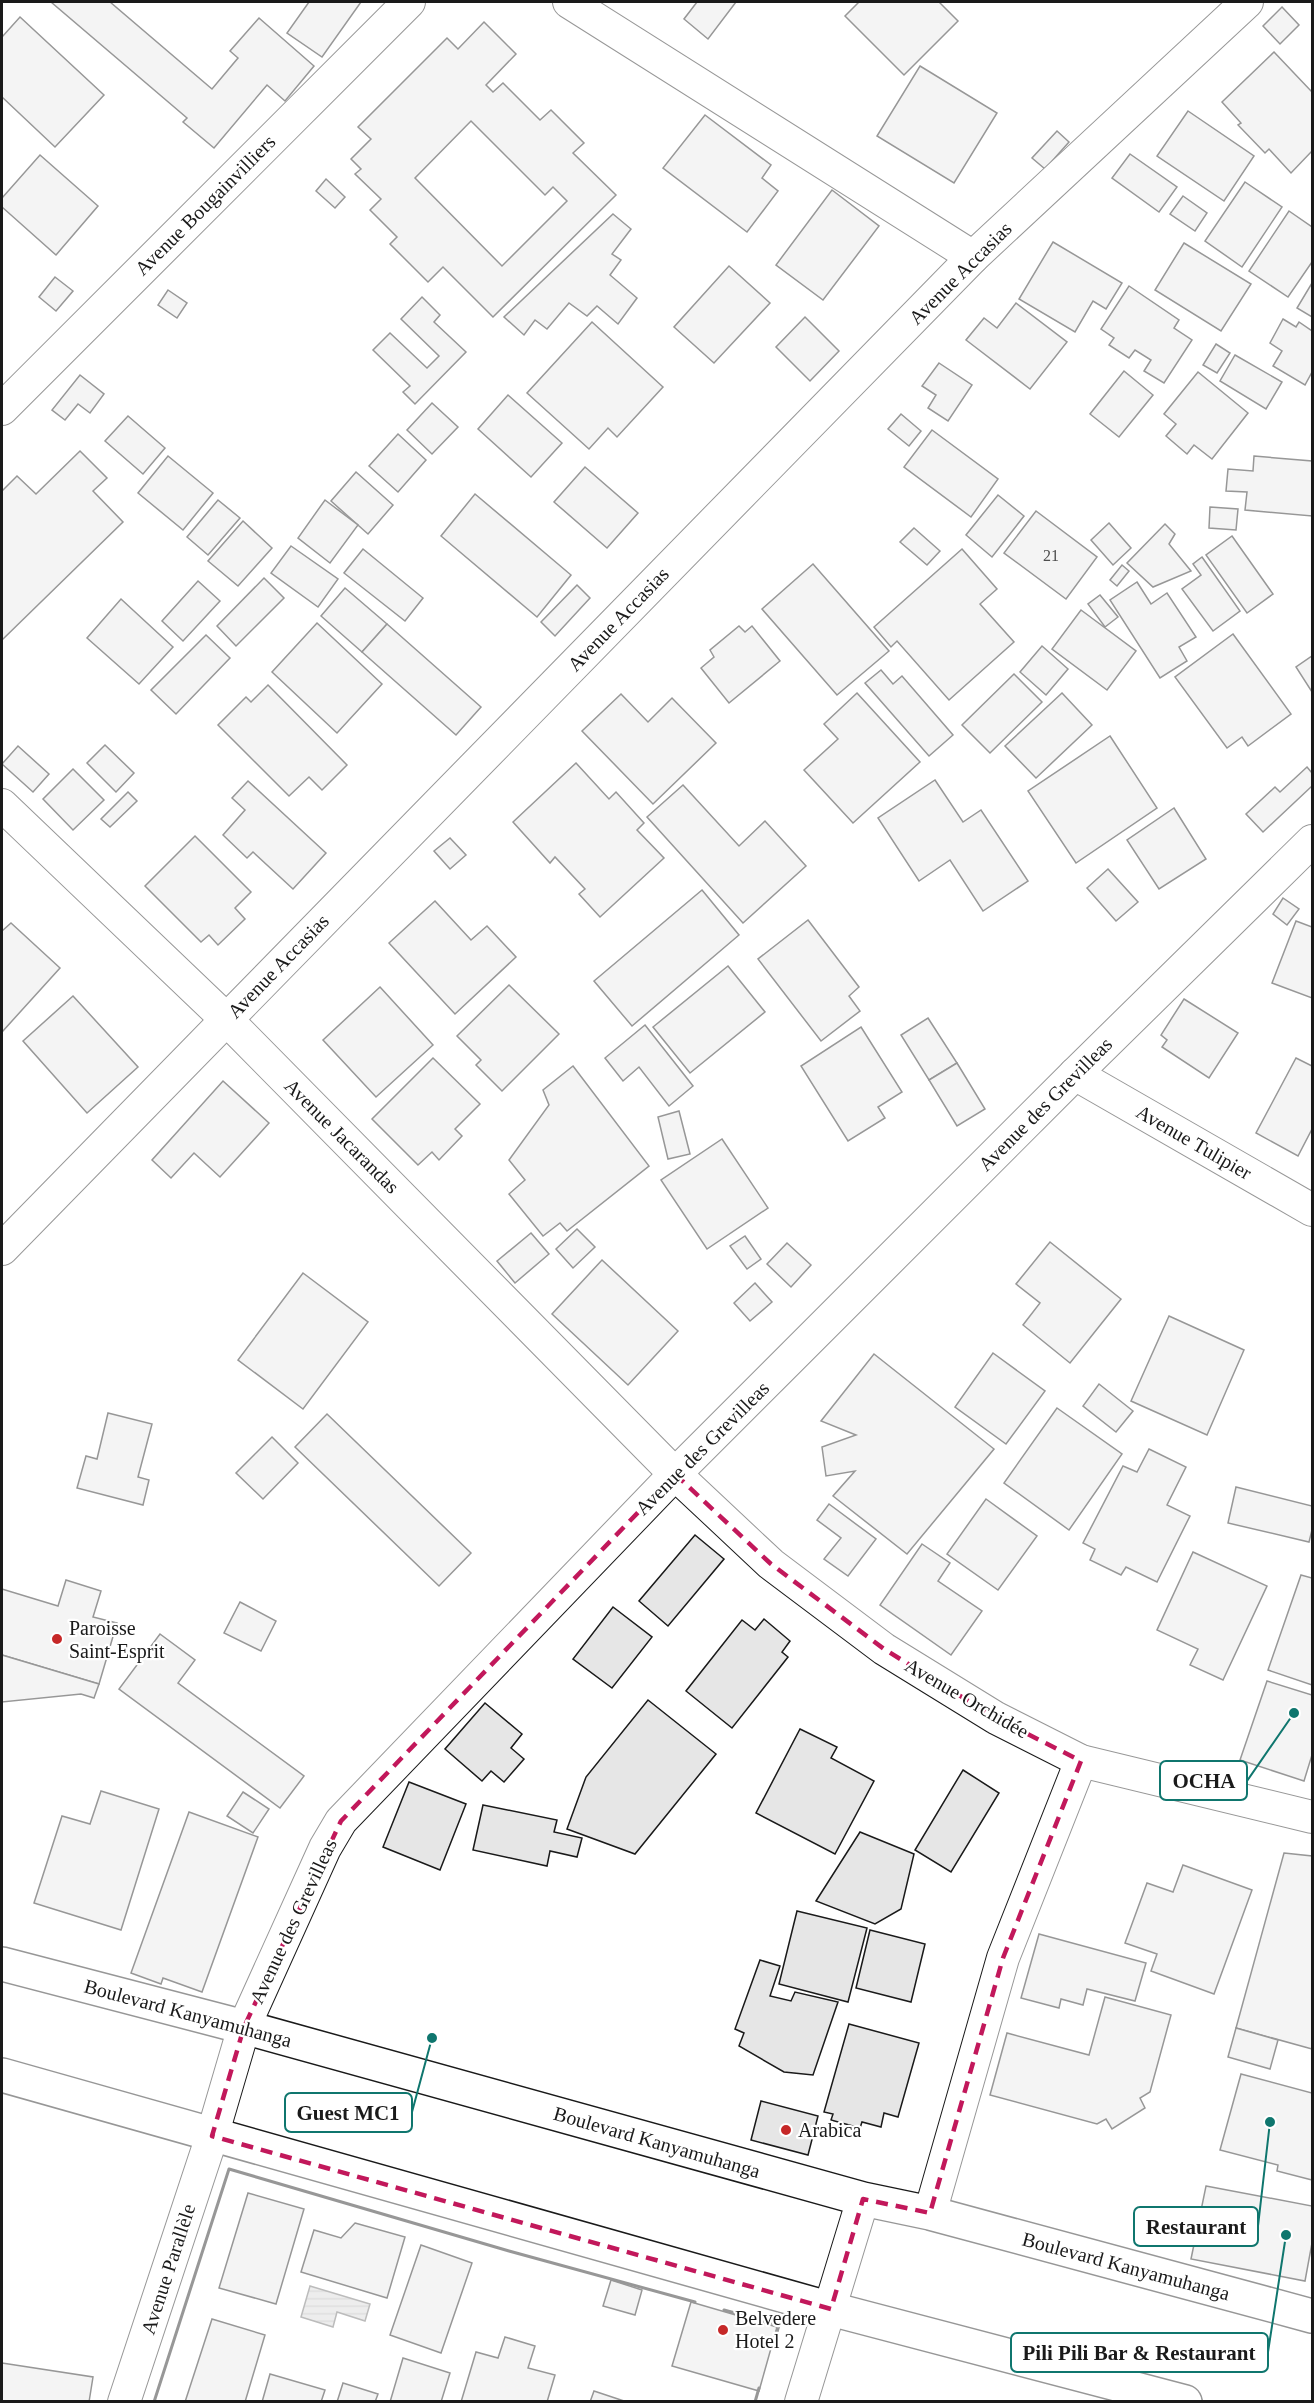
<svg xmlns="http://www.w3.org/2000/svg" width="1314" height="2403" viewBox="0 0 1314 2403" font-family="Georgia,serif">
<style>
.water{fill:url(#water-rules);stroke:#6a6a6a;stroke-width:1.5}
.building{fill:#e6e6e6;stroke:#1a1a1a;stroke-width:1.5;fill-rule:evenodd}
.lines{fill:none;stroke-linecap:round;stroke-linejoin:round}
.minor-casing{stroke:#1a1a1a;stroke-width:34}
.primary-casing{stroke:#1a1a1a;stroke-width:36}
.minor{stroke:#fff;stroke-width:32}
.primary{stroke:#fff;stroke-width:33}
.wall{stroke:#1a1a1a;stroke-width:3}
.marked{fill:none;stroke:#c2185b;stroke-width:4.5;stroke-dasharray:12 8;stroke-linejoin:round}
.poi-dot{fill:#c62828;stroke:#fff;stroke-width:2}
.labels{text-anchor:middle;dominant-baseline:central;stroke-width:4.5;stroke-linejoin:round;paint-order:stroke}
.number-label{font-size:16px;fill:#4d4d4d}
.street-label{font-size:20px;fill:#1a1a1a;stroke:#fff}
.poi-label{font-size:20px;fill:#1a1a1a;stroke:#fff;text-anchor:start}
.leader{fill:none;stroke:#0f766e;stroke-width:2}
.callout-dot{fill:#0f766e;stroke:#fff;stroke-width:2}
.callout{fill:#fff;stroke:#0f766e;stroke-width:2}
.callout-label{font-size:21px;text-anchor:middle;font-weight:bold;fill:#1a1a1a}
</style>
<defs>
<pattern id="water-rules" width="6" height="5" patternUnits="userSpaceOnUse" patternTransform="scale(1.5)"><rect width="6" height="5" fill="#d7d7d7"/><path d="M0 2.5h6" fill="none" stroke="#b8b8b8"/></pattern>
</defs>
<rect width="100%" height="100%" fill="#fff"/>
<path class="water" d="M310,2286L370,2304L365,2321L337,2312L333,2327L301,2317Z"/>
<g class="building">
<path d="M51,2H110L212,89L238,58L230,51L259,18L314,66L285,101L267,85L214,148L183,122L187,118Z"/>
<path d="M309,2H361L322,57L287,33Z"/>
<path d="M697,2H736L708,39L684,19Z"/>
<path d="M859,2H939L958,21L904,75L845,16Z"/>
<path d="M1282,7L1299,25L1280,44L1263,26Z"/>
<path d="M20,17L104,95L55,147L2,97V37Z"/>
<path d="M484,22L516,54L486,85L493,92L503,83L540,120L551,110L584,143L573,153L616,195L493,317L443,267L428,282L390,244L397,237L370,210L381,199L355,174L361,169L351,159L371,139L358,127L447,38L458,49ZM471,121L545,195L553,187L567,201L502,266L415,178Z"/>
<path d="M1274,52L1312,92V151L1291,173L1269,149L1265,153L1238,125L1241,123L1222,102Z"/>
<path d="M920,66L997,113L954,183L877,136Z"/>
<path d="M1188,111L1254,156L1224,201L1157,156Z"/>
<path d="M705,115L771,165L762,178L778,191L747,232L663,168Z"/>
<path d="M1057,131L1069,142L1045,169L1032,158Z"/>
<path d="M1130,154L1177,187L1159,212L1112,178Z"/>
<path d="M40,155L98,206L56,255L2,207V198Z"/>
<path d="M326,179L345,197L335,208L316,191Z"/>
<path d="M1245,182L1282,207L1242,267L1205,241Z"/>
<path d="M832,190L879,226L823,300L776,265Z"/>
<path d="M1183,196L1207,213L1195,231L1170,214Z"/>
<path d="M1289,211L1312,227V262L1288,297L1249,271Z"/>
<path d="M613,214L631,229L612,254L621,260L610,275L637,298L618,324L597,306L587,316L569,303L547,329L535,320L524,335L504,317Z"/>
<path d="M1053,242L1122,283L1106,309L1093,301L1075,332L1019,299Z"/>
<path d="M1184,243L1251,284L1221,331L1155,290Z"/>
<path d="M729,266L770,303L714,363L674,327Z"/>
<path d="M55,277L73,291L56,311L39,297Z"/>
<path d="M1312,283V317L1297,308Z"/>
<path d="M1129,286L1179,320L1174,328L1192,340L1164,383L1144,371L1151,360L1135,350L1129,358L1109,345L1114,338L1101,329Z"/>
<path d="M168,290L187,303L177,318L158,305Z"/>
<path d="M422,297L440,315L434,322L466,352L415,404L403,392L410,386L373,350L390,333L427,368L439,356L401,319Z"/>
<path d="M1016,303L1067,342L1030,389L966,340L984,318L997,328Z"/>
<path d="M805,317L839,351L810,381L776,347Z"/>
<path d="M1283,319L1296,327L1299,322L1312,331V372L1305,385L1273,366L1282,351L1270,343Z"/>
<path d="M592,322L663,387L617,437L608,428L589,449L527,393Z"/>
<path d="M1216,344L1230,353L1217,373L1203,365Z"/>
<path d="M1235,355L1282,382L1266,409L1220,381Z"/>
<path d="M939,363L972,385L948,421L928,408L936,395L922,386Z"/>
<path d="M1124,371L1153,395L1119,437L1090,414Z"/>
<path d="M1198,372L1248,413L1212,459L1194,445L1187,454L1166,436L1176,424L1164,414Z"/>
<path d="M80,375L104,394L90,413L78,404L65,420L52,410Z"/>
<path d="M508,395L562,443L531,477L478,429Z"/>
<path d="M432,403L458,427L432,454L407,430Z"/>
<path d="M901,414L921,431L909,446L888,429Z"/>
<path d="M128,416L165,448L143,474L105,441Z"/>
<path d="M932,430L998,479L971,517L904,467Z"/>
<path d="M398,434L426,460L398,492L369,466Z"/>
<path d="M80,451L107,478L93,491L123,522L2,640V491L17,476L36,494Z"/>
<path d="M168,456L213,493L183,530L138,493Z"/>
<path d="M1254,456L1312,461V516L1245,510L1247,492L1226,491L1228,469L1253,471Z"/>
<path d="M585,467L638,513L607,548L554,502Z"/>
<path d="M356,472L393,505L368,534L331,501Z"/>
<path d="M475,494L571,575L537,617L441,536Z"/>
<path d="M998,495L1024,516L992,557L966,535Z"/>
<path d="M218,500L240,518L208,555L187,537Z"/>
<path d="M325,500L358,525L330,563L298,538Z"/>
<path d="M1210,507L1238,509L1236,530L1209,528Z"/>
<path d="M1036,511L1097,557L1066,599L1004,553Z"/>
<path d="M243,521L272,548L238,586L208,561Z"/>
<path d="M1109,523L1131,548L1113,565L1091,540Z"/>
<path d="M1165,524L1175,534L1169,544L1191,571L1153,587L1127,563Z"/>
<path d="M914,528L940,551L927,565L900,542Z"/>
<path d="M1232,536L1273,594L1247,613L1206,555Z"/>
<path d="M291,546L338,579L318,607L271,573Z"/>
<path d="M363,549L423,598L405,621L344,573Z"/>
<path d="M962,549L997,589L980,604L1014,642L949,700L897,641L891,647L874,627Z"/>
<path d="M1202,557L1240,611L1213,631L1182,589L1201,575L1193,564Z"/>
<path d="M813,564L889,651L837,695L762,609Z"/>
<path d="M1122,565L1129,571L1117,586L1110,580Z"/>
<path d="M264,578L284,598L236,646L217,626Z"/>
<path d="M198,581L220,601L183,641L162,621Z"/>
<path d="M1137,582L1151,604L1167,593L1196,637L1179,647L1187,661L1160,678L1110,600Z"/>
<path d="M577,585L590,598L555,636L541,622Z"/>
<path d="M345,588L387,624L362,652L321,616Z"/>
<path d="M1100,595L1118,617L1105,627L1088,604Z"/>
<path d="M121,599L173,647L139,684L87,638Z"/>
<path d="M1081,610L1136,651L1107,690L1052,649Z"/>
<path d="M317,623L382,684L337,733L272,672Z"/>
<path d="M387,624L481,707L456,735L362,652Z"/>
<path d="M739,626L745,632L752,626L780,661L729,703L701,668L714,657L710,650Z"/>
<path d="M1233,634L1291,714L1248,746L1242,737L1227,748L1175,677Z"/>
<path d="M206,635L230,658L176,714L151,690Z"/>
<path d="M1042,646L1068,669L1046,695L1020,672Z"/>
<path d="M1312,656V692L1296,667Z"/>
<path d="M881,670L893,684L902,676L953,735L929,756L865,683Z"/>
<path d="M1014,674L1042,702L990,753L962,725Z"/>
<path d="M268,685L347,765L322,790L309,777L289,796L218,725L246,697L251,702Z"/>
<path d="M857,693L920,762L853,823L804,770L838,739L824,724Z"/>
<path d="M1062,693L1092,725L1036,778L1005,746Z"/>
<path d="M621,694L648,722L672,698L716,743L653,804L582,731Z"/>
<path d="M1110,736L1157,808L1076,863L1028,791Z"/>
<path d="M105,745L134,773L116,792L87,763Z"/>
<path d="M18,746L49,774L33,792L2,764Z"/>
<path d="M576,763L609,799L616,792L644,823L637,830L664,858L600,917L579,894L585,889L555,857L550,863L513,822Z"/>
<path d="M1307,767L1312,773V786L1263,832L1246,814L1275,787L1280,792Z"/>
<path d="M73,769L104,800L73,830L43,799Z"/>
<path d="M935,780L963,822L981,810L1028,881L983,911L950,860L919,881L878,818Z"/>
<path d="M248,781L326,853L293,889L253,852L247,858L223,835L245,810L232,798Z"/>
<path d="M683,785L739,846L765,821L806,866L743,923L647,817Z"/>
<path d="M128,792L137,801L110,827L101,819Z"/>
<path d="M1174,808L1206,859L1159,889L1127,840Z"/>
<path d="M195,836L251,892L235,908L245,919L218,945L209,935L201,942L145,886Z"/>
<path d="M450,838L466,855L450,869L434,851Z"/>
<path d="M1108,869L1138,902L1116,921L1087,888Z"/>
<path d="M702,890L739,935L632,1026L594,981Z"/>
<path d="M1283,898L1299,909L1287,925L1273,914Z"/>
<path d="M435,901L471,940L487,926L516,957L455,1014L389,943Z"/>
<path d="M808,920L859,987L849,996L860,1011L821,1041L758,959Z"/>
<path d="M1296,921L1312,927V998L1272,983Z"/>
<path d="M11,923L60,968L2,1032V931Z"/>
<path d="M728,966L765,1012L690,1073L653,1027Z"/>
<path d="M509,985L559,1034L502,1091L476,1065L481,1060L457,1036Z"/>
<path d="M380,987L433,1045L376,1097L323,1040Z"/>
<path d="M73,996L138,1067L87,1113L23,1041Z"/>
<path d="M1184,999L1238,1033L1209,1078L1162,1047L1167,1040L1161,1035Z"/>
<path d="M928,1018L957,1063L929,1080L901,1035Z"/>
<path d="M645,1025L693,1086L669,1106L639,1067L623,1081L605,1058Z"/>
<path d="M861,1027L902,1092L878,1107L885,1118L848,1141L801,1066Z"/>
<path d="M433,1058L480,1104L455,1129L462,1136L439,1160L432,1152L418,1165L372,1119Z"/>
<path d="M1296,1058L1312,1066V1129L1298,1156L1256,1133Z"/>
<path d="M957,1063L985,1109L957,1126L929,1080Z"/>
<path d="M573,1066L649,1166L567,1231L560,1223L543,1236L509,1194L525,1180L509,1160L549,1105L543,1090Z"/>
<path d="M223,1081L269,1123L220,1177L194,1153L171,1178L152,1160Z"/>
<path d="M679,1111L690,1154L668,1159L658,1117Z"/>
<path d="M722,1139L768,1208L707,1249L661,1180Z"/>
<path d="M577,1229L595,1247L573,1268L556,1249Z"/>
<path d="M531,1233L549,1254L515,1283L497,1261Z"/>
<path d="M745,1236L761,1259L747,1269L730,1246Z"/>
<path d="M1050,1242L1121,1299L1070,1363L1023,1325L1040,1303L1016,1284Z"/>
<path d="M787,1243L811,1265L791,1287L767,1264Z"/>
<path d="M602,1260L678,1331L628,1385L552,1314Z"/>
<path d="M303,1273L368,1322L303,1409L238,1360Z"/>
<path d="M755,1283L772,1302L750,1321L734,1303Z"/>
<path d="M1169,1316L1244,1350L1207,1435L1131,1401Z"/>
<path d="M993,1353L1045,1391L1006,1444L955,1407Z"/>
<path d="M874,1354L994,1449L907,1554L833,1496L855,1471L826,1476L822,1447L856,1435L821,1421Z"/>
<path d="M1099,1384L1133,1411L1116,1432L1083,1406Z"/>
<path d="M1057,1408L1122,1454L1069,1530L1004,1483Z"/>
<path d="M108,1413L152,1424L138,1477L149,1480L143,1505L77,1488L86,1456L97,1459Z"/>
<path d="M327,1414L471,1553L439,1586L295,1447Z"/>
<path d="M272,1437L298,1463L263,1499L236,1473Z"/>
<path d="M1149,1449L1186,1467L1167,1505L1190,1516L1157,1582L1126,1567L1121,1575L1090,1560L1095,1549L1083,1543L1123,1466L1137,1472Z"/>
<path d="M1236,1487L1312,1506V1530L1309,1542L1228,1523Z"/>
<path d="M986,1499L1037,1536L998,1590L947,1554Z"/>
<path d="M829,1504L876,1539L848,1576L824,1559L841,1538L817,1520Z"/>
<path d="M695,1535L724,1559L668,1626L639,1601Z"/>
<path d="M922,1544L950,1563L938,1581L982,1611L951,1655L880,1605Z"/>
<path d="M1193,1552L1267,1586L1223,1680L1190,1665L1198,1649L1157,1630Z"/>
<path d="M1301,1575L1312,1578V1685L1268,1670Z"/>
<path d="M66,1580L101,1591L93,1617L117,1623L99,1684L2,1655V1589L58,1606Z"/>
<path d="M240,1602L276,1621L261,1651L224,1633Z"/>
<path d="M613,1607L652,1637L612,1688L573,1659Z"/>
<path d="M764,1619L790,1641L782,1652L788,1657L732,1728L686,1691L742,1620L755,1630Z"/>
<path d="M160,1634L195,1660L178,1683L304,1776L280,1808L119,1689Z"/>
<path d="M2,1655L99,1684L94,1698L81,1694L2,1702Z"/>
<path d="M1267,1681L1312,1695V1755L1304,1781L1240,1760Z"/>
<path d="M648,1700L716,1754L635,1854L567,1829L586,1777Z"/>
<path d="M485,1703L522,1734L511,1748L524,1759L504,1782L491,1771L482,1781L445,1749Z"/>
<path d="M800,1729L837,1747L831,1758L874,1781L835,1854L756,1813Z"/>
<path d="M963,1770L999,1793L951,1872L915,1850Z"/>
<path d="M409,1782L466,1804L440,1870L383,1847Z"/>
<path d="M101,1791L159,1809L121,1930L34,1903L62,1816L90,1824Z"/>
<path d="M243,1792L269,1809L253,1833L227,1816Z"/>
<path d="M483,1805L557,1820L554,1832L582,1838L577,1857L550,1851L547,1866L473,1850Z"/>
<path d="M189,1812L258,1837L202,1992L163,1978L161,1984L131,1973Z"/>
<path d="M860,1832L914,1854L901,1909L875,1924L816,1901Z"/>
<path d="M1284,1853L1312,1856V2049L1236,2028Z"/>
<path d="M1183,1865L1252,1890L1214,1994L1151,1971L1157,1954L1125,1943L1147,1883L1173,1892Z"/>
<path d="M797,1911L867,1928L848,2002L779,1984Z"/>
<path d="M870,1930L925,1944L911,2002L856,1988Z"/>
<path d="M1039,1934L1146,1963L1135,2001L1087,1989L1083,2005L1061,1999L1059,2008L1021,1998Z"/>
<path d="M760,1960L780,1966L770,1996L791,2001L795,1992L838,2002L813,2075L784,2072L739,2046L744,2033L735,2029Z"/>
<path d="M1105,1997L1171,2015L1150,2092L1140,2098L1145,2108L1112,2129L1106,2119L1097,2124L990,2095L1007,2033L1089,2055Z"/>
<path d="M849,2024L919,2043L898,2117L884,2113L881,2127L862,2122L860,2128L831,2120L833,2114L824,2112Z"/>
<path d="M1236,2028L1278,2040L1270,2069L1228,2057Z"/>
<path d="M1241,2074L1312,2093V2180L1277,2171L1278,2165L1220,2150Z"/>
<path d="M761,2101L818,2116L808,2155L751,2140Z"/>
<path d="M1206,2186L1312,2206V2243L1305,2281L1191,2259Z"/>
<path d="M248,2193L304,2209L276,2304L219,2288Z"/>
<path d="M355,2223L405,2237L387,2298L301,2272L314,2230L341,2238Z"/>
<path d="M421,2245L472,2263L441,2353L390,2335Z"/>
<path d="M611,2280L642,2290L635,2315L603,2306Z"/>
<path d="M691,2302L777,2327L759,2391L672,2366Z"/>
<path d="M212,2319L265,2335L245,2402H185Z"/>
<path d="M505,2337L535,2346L528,2368L555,2375L547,2402H461L476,2352L498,2358Z"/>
<path d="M403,2358L450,2373L441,2402H390Z"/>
<path d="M2,2363L93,2377L89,2402H2Z"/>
<path d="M270,2374L325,2390L321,2402H262Z"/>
<path d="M343,2383L378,2394L375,2402H337Z"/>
<path d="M594,2391L627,2402H590Z"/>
</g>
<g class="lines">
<g class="minor-casing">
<g id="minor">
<path d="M569,2L973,257"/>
<path d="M2,409L409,2"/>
<path d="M2,805L226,1019L675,1474L771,1564L884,1649L996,1718L1081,1761L1312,1817"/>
<path d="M1075,1074L1312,1210"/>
<path d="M2,1249L973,257L1247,2"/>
<path d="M930,2213L1003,1958L1081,1761"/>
<path d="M124,2402L212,2136L244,2027L325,1848L341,1821L675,1474L1075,1074L1312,841"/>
<path d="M801,2402L863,2199"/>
</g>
</g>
<g class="primary-casing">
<g id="primary">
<path d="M2,1964L244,2027L863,2199L930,2213L1312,2316"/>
<path d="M2,2075L831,2309L1185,2402"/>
</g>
</g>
<use href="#minor" class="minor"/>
<use href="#primary" class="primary"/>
<g class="wall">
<path d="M724,2310L779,2325L774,2342"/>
<path d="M154,2402L229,2169L509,2251L695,2302"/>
<path d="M755,2402L759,2388"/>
</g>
</g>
<path d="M0 0H1314V2403H0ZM675,1474L771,1564L884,1649L996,1718L1081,1761L1003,1958L930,2213L863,2199L831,2309L212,2136L244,2027L341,1821Z" fill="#fff" fill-opacity=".55" fill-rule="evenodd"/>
<path class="marked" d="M675,1474L771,1564L884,1649L996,1718L1081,1761L1003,1958L930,2213L863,2199L831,2309L212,2136L244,2027L341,1821Z"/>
<g class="poi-dot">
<circle cx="57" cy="1639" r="6"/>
<circle cx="786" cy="2130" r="6"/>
<circle cx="723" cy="2330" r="6"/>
</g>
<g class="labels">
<g class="number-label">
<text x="1051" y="555">21</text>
</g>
<g class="street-label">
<text transform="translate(205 205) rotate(-45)">Avenue Bougainvilliers</text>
<text transform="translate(960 273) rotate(-45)">Avenue Accasias</text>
<text transform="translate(618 619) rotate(-46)">Avenue Accasias</text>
<text transform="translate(278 966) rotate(-46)">Avenue Accasias</text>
<text transform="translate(1045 1104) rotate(-45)">Avenue des Grevilleas</text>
<text transform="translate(342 1136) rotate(45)">Avenue Jacarandas</text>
<text transform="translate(1194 1142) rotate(30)">Avenue Tulipier</text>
<text transform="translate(702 1448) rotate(-45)">Avenue des Grevilleas</text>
<text transform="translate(967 1698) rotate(30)">Avenue Orchidée</text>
<text transform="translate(293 1921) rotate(-65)">Avenue des Grevilleas</text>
<text transform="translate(188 2013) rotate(15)">Boulevard Kanyamuhanga</text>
<text transform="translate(657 2142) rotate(16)">Boulevard Kanyamuhanga</text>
<text transform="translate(1126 2266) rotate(15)">Boulevard Kanyamuhanga</text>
<text transform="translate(168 2269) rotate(-72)">Avenue Parallèle</text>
</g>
<g class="poi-label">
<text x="69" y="1628">Paroisse<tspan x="69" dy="23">Saint-Esprit</tspan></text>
<text x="798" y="2130">Arabica</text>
<text x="735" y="2318">Belvedere<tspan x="735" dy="23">Hotel 2</tspan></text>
</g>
</g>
<path class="leader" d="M1294 1713L1247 1781M432 2038L412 2112M1270 2122L1258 2226M1286 2235L1268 2352"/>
<g class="callout-dot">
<circle cx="1294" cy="1713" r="6"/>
<circle cx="432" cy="2038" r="6"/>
<circle cx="1270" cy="2122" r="6"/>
<circle cx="1286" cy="2235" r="6"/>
</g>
<g class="callout">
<rect x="1160" y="1761" width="87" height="39" rx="6"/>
<rect x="285" y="2093" width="127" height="39" rx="6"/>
<rect x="1134" y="2207" width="124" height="39" rx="6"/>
<rect x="1011" y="2333" width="257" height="39" rx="6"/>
</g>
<g class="callout-label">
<text x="1204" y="1788">OCHA</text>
<text x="348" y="2120">Guest MC1</text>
<text x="1196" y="2234">Restaurant</text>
<text x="1139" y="2360">Pili Pili Bar &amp; Restaurant</text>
</g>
<rect width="1314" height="2403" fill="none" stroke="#1a1a1a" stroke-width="6"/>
</svg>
